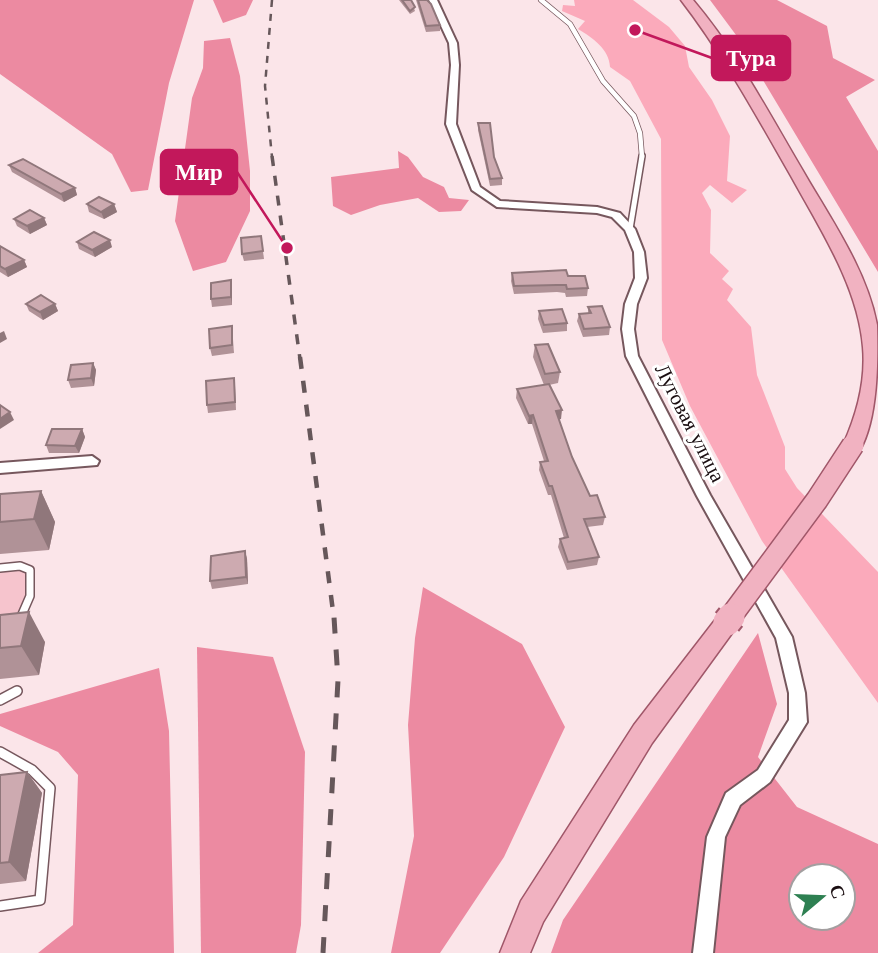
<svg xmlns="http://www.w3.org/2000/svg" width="878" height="953" viewBox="0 0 878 953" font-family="'Libre Baskerville',serif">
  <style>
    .green { fill: #f6c4cd }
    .forest { fill: #ec8aa1; fill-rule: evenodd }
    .water { fill: #fbaabb }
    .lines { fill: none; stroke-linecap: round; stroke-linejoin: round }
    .lane-far3-casing { stroke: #76575d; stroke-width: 6 }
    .lane-far2-casing { stroke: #76575d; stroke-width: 8 }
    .lane-far1-casing { stroke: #76575d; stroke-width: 10 }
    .lane-casing { stroke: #76575d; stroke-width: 12 }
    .street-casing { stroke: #76575d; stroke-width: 4 }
    .primary-casing { stroke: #a05769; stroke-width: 3 }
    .lane-far3 { stroke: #fff; stroke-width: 4.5 }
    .lane-far2 { stroke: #fff; stroke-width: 5 }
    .lane-far1 { stroke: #fff; stroke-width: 7 }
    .lane { stroke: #fff; stroke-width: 9 }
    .street { fill: #fff; fill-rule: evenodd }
    .primary { fill: #f1b2c1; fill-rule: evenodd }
    .rail-far3 { stroke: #66575a; stroke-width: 2.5; stroke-dasharray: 7 7; stroke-linecap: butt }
    .rail-far2 { stroke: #66575a; stroke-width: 3.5; stroke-dasharray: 10 10; stroke-linecap: butt }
    .rail-far1 { stroke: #66575a; stroke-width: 4.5; stroke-dasharray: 12 12; stroke-linecap: butt }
    .rail { stroke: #66575a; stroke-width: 5; stroke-dasharray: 16 16; stroke-linecap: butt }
    .primary-bridge-far1-casing { stroke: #a05769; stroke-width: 24; stroke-linecap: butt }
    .primary-bridge-casing { stroke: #a05769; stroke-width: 31; stroke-linecap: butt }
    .primary-bridge-far1 { stroke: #f1b2c1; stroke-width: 21 }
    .primary-bridge { stroke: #f1b2c1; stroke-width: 27 }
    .wall { fill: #b09297 }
    .shaded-wall { fill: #90777b }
    .building { fill: #cdaab0; stroke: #90777b; stroke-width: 2 }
    .labels { text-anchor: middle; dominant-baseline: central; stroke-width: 6; stroke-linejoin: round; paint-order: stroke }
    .street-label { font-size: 21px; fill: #1a0e11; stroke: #fff }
    .leader { fill: none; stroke: #c2185b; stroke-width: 2.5 }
    .callout-dot { fill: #c2185b; stroke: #fff; stroke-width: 2.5 }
    .callout { fill: #c2185b; stroke: #c2185b; stroke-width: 2.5 }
    .callout-label { font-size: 23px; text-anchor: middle; font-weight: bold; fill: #fff }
  </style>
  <rect width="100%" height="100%" fill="#fbe5e9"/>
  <polygon class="green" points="34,570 28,614 0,617 0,572"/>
  <g class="forest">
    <polygon points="0,0 194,0 169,83 148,190 131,192 112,154 0,74"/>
    <polygon points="213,0 253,0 246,15 223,23"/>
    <polygon points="710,0 777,0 827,26 833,58 875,80 846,97 878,151 878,272 736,35"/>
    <polygon points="230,38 240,76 250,171 250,211 226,262 193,271 175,221 192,98 203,68 204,41"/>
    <polygon points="398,151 408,157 423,177 444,187 449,198 469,200 461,211 439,212 418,198 380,205 351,215 333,206 331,177 399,168"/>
    <polygon points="423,587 522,644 565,727 504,857 440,953 391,953 414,836 408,725 415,638"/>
    <path d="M758,633l19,71 -19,53 39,50 81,37v109h-327l12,-33zM801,876h42v42h-42z"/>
    <polygon points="197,647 273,657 305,752 301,925 296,953 201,953"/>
    <polygon points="159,668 169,731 174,953 38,953 73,925 78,775 58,752 0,726 0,714"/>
  </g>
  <path class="water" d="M574,0h59l36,27 16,19 4,21 23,33 18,36 -3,45 20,9 -15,13 -22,-18 -8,8 9,17 -1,43 19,18 -7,8 11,10 -6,11 24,27 6,48 28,72v22l12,19 81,84v131l-116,-162 -72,-135 -28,-66 -1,-201 -31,-58 -20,-14c-1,-18 -17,-29 -32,-38l7,-8 -23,-10 1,-6 12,1z"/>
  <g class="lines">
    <g class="lane-far3-casing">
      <polyline id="lane-far3" points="541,0 570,24 603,81 634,116 640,133 642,157"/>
    </g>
    <g class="lane-far2-casing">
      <polyline id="lane-far2" points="630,229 642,156"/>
    </g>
    <g class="lane-far1-casing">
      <polyline id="lane-far1" points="0,568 20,566 30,570 30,596 20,619"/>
    </g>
    <g class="lane-casing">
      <g id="lane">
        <polyline points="0,700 17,691"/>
        <polyline points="0,752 32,770 50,788 40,900 0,906"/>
      </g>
    </g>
    <g class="street-casing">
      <g id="street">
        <polygon points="429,0 437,0 457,43 459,65 456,124 480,187 500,201 597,207 620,213 635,229 644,252 647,278 637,304 634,329 638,356 710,495 792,637 805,693 807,722 770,782 740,805 725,837 713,953 693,953 707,837 726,793 758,770 789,720 789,693 776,638 697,496 626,356 622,329 625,304 635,278 634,252 625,230 612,217 597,213 497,207 472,190 446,124 451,65 449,43"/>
        <polygon points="92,456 99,461 97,465 0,473 0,463"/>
      </g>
    </g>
    <g class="primary-casing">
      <g id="primary">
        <path d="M681,0h12c44,52 75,112 110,171 27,47 64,99 74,154 1,36 1,93 -17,125h-14l-3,-5c14,-31 23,-64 20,-98 -5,-61 -43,-118 -72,-171 -35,-61 -67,-120 -110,-176z"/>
        <polygon points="727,612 735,615 739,622 735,629 652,743 543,922 530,953 500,953 521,901 634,725 719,615"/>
      </g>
    </g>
    <use href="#lane-far3" class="lane-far3"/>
    <use href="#lane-far2" class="lane-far2"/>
    <use href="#lane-far1" class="lane-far1"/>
    <use href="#lane" class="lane"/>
    <use href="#street" class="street"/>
    <use href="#primary" class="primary"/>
    <polyline class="rail-far3" points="272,0 265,86 272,157"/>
    <polyline class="rail-far2" points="272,156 300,359"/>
    <polyline class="rail-far1" points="300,357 334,619"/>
    <polyline class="rail" points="323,953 338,680 334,617"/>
    <g class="primary-bridge-far1-casing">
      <polyline id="primary-bridge-far1" points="729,619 817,500 853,445"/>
    </g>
    <g class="primary-bridge-casing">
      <polyline id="primary-bridge" points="727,622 731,617"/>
    </g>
    <use href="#primary-bridge-far1" class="primary-bridge-far1"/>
    <use href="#primary-bridge" class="primary-bridge"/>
  </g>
  <g class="wall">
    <polygon points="399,0 411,0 415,11 410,14"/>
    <polygon points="416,0 427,0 440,25 440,31 426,32"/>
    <polygon points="478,123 494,157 502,178 502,185 490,186 478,130"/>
    <polygon points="9,165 75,188 77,195 64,202 12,172"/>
    <polygon points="87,204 114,204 117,212 104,219 89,212"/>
    <polygon points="44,218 47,225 30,234 17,226 14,219"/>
    <polygon points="261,236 264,259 244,261 242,254"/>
    <polygon points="77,242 112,247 95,257 79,249"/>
    <polygon points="0,246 24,260 27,267 8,277 0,272"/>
    <polygon points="512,273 568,276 588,288 587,296 566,297 565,293 557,292 514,294 511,281"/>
    <polygon points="231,280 232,288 232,305 212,307 211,299"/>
    <polygon points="26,304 55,304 58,311 43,320 29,311"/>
    <polygon points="588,307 610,327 609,335 583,337 577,321 579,314 588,313"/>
    <polygon points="539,311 567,323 567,331 543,333 538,319"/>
    <polygon points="232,326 234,353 212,356 210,348"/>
    <polygon points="535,345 560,372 558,383 549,385 561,419 559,419 572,457 590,496 605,517 603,525 587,527 599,557 597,565 567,570 558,547 560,539 564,538 551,495 548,495 539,470 540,462 544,461 532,424 528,424 516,398 517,389 544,385 533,357"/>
    <polygon points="93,363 96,370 94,386 71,388 68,380"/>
    <polygon points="235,386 236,410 208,413 207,405"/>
    <polygon points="82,429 85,437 79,453 49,453 46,445"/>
    <polygon points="41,491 55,522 49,550 0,554 0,494"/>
    <polygon points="245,551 247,559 248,584 212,589 210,581"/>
    <polygon points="0,615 45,642 39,675 0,679"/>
    <polygon points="27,772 42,793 26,881 0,884 0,775"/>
  </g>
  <g class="shaded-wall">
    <polygon points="75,188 77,195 64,202 61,194"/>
    <polygon points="114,204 117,212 104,219 101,212"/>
    <polygon points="44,218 47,225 30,234 27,226"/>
    <polygon points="110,240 112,247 95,257 92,250"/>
    <polygon points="24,260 27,267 8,277 5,269"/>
    <polygon points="231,280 232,288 232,305 231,297"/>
    <polygon points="55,304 58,311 43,320 40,312"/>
    <polygon points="4,331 7,339 0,343 0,333"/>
    <polygon points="93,363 96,370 94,386 91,378"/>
    <polygon points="562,410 561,419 555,420 556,411"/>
    <polygon points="10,412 14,420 0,429 0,419"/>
    <polygon points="533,415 532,424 528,424 529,416"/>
    <polygon points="82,429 85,437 79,453 75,446"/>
    <polygon points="41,491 55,522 49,550 34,519"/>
    <polygon points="245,551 247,559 248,584 246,577"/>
    <polygon points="29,612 45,642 39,675 21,646"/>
    <polygon points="27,772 42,793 26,881 9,862"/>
  </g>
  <g class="building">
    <polygon points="402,0 411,0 415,7 410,11"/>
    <polygon points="418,0 427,0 431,4 440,25 426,26"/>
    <polygon points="478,123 490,123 494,157 502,178 490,179"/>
    <polygon points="23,159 75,188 61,194 9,165"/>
    <polygon points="99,197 114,204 101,212 87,204"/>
    <polygon points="30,210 44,218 27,226 14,219"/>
    <polygon points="94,232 110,240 92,250 77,242"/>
    <polygon points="261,236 263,251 242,254 241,238"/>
    <polygon points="0,246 24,260 5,269 0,266"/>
    <polygon points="566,270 568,276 585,276 588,288 567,289 566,285 557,285 514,286 512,273"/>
    <polygon points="231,280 231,297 211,299 211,283"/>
    <polygon points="41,295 55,304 40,312 26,304"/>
    <polygon points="602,306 610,327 584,329 579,314 591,313 588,307"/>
    <polygon points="562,309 567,323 544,325 539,311"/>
    <polygon points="232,326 232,345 210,348 209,329"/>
    <polygon points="548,344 560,372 545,374 535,345"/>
    <polygon points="93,363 91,378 68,380 71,365"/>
    <polygon points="234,378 235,402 207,405 206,381"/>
    <polygon points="549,384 562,410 556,411 572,457 590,496 597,495 605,517 584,519 599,557 568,562 560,539 568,537 552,486 549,486 540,462 548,461 533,415 529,416 517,389"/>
    <polygon points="0,405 10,412 0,419"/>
    <polygon points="52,429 82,429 75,446 46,445"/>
    <polygon points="41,491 34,519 0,522 0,494"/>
    <polygon points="245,551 246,577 210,581 211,556"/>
    <polygon points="29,612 21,646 0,648 0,615"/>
    <polygon points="27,772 9,862 0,863 0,775"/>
  </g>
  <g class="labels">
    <g class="street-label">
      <text transform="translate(690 423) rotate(63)">Луговая улица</text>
    </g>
  </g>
  <path class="leader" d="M635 30L712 58M287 248L237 172"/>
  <g class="callout-dot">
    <circle cx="635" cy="30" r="7"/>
    <circle cx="287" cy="248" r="7"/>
  </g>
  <g class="callout">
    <rect x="712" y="36" width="78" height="44" rx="7"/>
    <rect x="161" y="150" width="76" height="44" rx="7"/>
  </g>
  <g class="callout-label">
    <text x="751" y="66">Тура</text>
    <text x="199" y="180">Мир</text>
  </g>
  <g transform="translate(822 897) rotate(71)"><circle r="33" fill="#ffffff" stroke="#a39fa0" stroke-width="2"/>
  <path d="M0-5L12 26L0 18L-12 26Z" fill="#2e8052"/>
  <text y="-10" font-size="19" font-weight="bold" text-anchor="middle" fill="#1a0e11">С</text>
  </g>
</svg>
